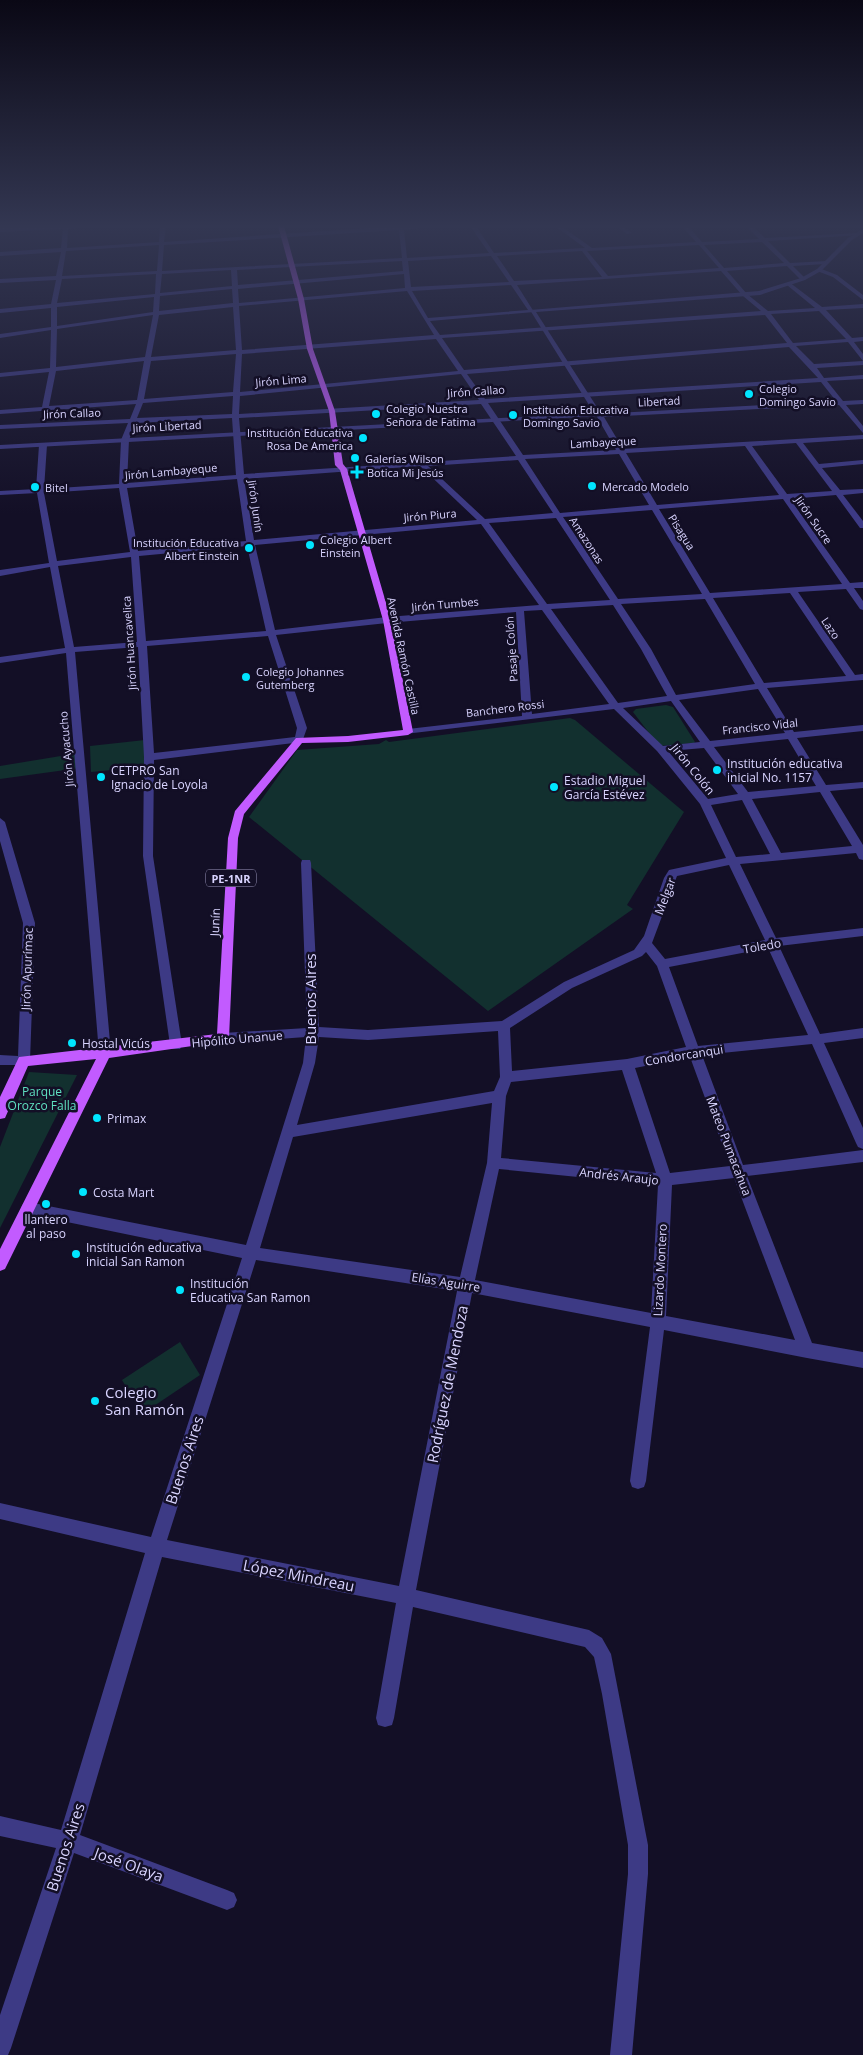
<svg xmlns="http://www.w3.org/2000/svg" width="863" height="2055" viewBox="0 0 863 2055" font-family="'Open Sans',sans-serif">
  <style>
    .green { fill: #12302f }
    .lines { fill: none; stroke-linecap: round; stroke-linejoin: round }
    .minor { fill: #3d3a85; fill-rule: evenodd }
    .tertiary { fill: #3d3a85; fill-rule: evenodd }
    .primary { fill: #c25bff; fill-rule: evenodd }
    .poi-dot { fill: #00e5ff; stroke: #130f26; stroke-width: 2 }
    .labels { text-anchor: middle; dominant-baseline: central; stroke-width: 5; stroke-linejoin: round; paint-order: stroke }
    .far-street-label { font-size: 11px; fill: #d9d4ff; stroke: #130f26 }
    .far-poi-label { font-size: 11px; fill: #d9d4ff; stroke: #130f26; text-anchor: start }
    .shield { fill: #130f26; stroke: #9e99be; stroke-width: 1 }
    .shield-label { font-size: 11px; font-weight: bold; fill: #d9d4ff }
    .poi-label { font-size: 12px; fill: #d9d4ff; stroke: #130f26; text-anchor: start }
    .street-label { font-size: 12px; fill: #d9d4ff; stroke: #130f26 }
    .park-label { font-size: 12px; fill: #5fe0c0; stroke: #130f26 }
    .near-street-label { font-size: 15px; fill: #d9d4ff; stroke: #130f26 }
    .near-poi-label { font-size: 15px; fill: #d9d4ff; stroke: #130f26; text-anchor: start }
  </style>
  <rect width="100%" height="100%" fill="#130f26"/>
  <g class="green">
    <polygon points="666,705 673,707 695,742 694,743 659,746 633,712 636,709"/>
    <polygon points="570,718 575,720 684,812 627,905 633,909 488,1011 249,817 297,750 379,744 386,740 389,742"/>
    <polygon points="145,740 144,767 91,772 90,746"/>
    <polygon points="79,753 80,768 0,779 0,766"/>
    <polygon points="29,1072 77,1075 0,1228 0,1147"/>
    <polygon points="180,1342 200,1375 142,1414 122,1380"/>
  </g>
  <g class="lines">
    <g class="minor">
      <path d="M61,226h43l-36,3 -1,19 92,-6 1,-16h6l-2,16 234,-16h40l-34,4 3,28 82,-5 -19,-27h6l18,27 91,-5 -30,-22h6l31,22 104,-6 -14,-16h6l14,16 57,-3 -13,-13h6l13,12 93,-5 3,2 -93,6 22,22 37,-2 -2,3 -32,2 12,12v2h-4l-14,-14 -60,5 20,23 21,17 47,-3 -28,-23 2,-3 33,25 41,-3v4l-37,2 26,28 11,-1v4l-9,1 9,12v7l-15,-19 -52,4 18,18 49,-3v4l-46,3 7,10 39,-3v4l-36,2 16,20 20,-1v4l-17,1 17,21v7l-24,-28 -235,12 19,32 240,-14v4l-60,4 16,21 44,-4v4l-41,4 18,22 23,-1v4l-20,2 20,26v7h-3l-24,-33 -46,4 60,84 13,-1v6h-9l9,13v9l-3,-1 -14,-20 -48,3 57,83 8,-1v6l-96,8 27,44 69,-7v6l-66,7 29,47 37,-3v6l-33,3 33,54v15l-4,-1 -3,-6 -116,11 36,74 87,-10v8l-84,10 41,88 43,-6v10l-39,5 39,85v21l-5,-2 -2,-4 -44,-99 -110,11 41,110 120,-15v12l-116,14 65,167 51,9v16l-56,-10 -143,-28 -18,151 -2,6 -6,2 -6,-2 -2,-6 20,-154 -178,-34 -56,297 173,40 13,8 9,16 37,191v29l-16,181h-22l18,-181v-29l-26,-151 -8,-37 -9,-10 -172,-40 -19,111 -2,7 -7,2 -7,-2 -2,-7 20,-115 -234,-46 -82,278 147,55 7,3 3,7 -3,7 -7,3 -153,-57 -63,195 -3,7h-8v-40l56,-167 -56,-12v-20l61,14 84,-277 -145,-34v-16l151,34 91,-279 -214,-44 -5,-2 -2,-4 2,-4 5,-2 218,43 57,-182 3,-26 -83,6 -4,-2 -2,-3 2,-3 4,-2 84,-5 -6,-165 1,-3h8l1,3 8,164 49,3 134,-9 62,-39 70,-32 10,-14 20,-58 5,-8 57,-12 -26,-54 -43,-53 -43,-42 -209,25 -2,-2 5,-3 114,-13 -6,-104 -129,11 -111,12 31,93 -5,14 -148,18 -1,96 29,189 -2,4h-8l-2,-4 -27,-189 1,-99 -6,-110 -63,5 36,401 -1,4h-10l-1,-4 -33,-400 -66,10v-6l65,-9 -15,-81 -50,9v-6l49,-7 -12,-70 -37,2v-4l36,-2 3,-44 4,-2 4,2 -3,44 75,-5 2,-44 7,-17 -128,6v-4l130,-6 6,-15 -136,10v-4l42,-3 7,-35 -49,5v-4l50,-5 1,-38 -51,8v-4l51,-7v-19l-51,5v-4l51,-5 5,-24 -56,3v-4l56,-3 5,-24 -61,4v-4l61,-4 2,-19 -63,3v-4zM399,230l3,28 -240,13 2,-26zM762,242l22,21 -60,5 -20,-23zM159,245l-2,26 -95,5 4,-25zM699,245l20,23 -111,8 -21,-25zM582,251l20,26 -88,4 -17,-25zM491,256l18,26 -98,5 -3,-26zM402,261l1,10 -165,14 -1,-15zM231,270l1,16 -72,7 2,-19zM721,271l22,25 18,15 -321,24 -10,-14 104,-9 -17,-27zM156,274l-1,20 -98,9 5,-24zM404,274l1,14 -166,15 -1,-14zM511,285l17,25 -100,8 -16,-27zM232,289l1,14 -74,8 1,-15zM407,291l27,44 -192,15 -3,-44zM154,297l-1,15 -96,14v-19zM233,307l3,43 -85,7 8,-42zM819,311l27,28 -53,4 -22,-29zM153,315l-8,42 -89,10 1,-38zM765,315l22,28 -323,27 -22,-32zM436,339l22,32 -218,21 2,-38zM789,347l29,31 -333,21 -18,-25zM236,354l-3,38 -89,7 7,-38zM144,361l-7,39 -88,6 7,-35zM461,374l18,26 -240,14 1,-18zM821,382l15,19 -239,13 -1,1 20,35 -93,5 -35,-52zM233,396l-1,18 -95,4 6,-15zM481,404l35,52 -272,18 -5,-56zM232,418l4,57 -109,8 2,-43 6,-17zM796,443l36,48 -45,3 -35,-48zM745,446l34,49 -122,10 -31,-52zM619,454l30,51 -89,8 -35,-54zM518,460l35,53 -68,6 -57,-53zM420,466l57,54 -223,20 -10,-61zM237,479l9,62 -108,10 -11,-63zM119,488l11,64 -73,9 -13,-68zM783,499l59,85 -132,9 -51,-84zM652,510l50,84 -84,5 -55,-82zM556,518l54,82 -63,4 -58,-81zM481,524l58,81 -152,12 -112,13 -20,-85zM247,546l19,85 -120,10 -7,-85zM131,557l6,85 -63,5 -16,-81zM790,593l56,83 -82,7 -51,-85zM705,599l50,85 -79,11 -25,-46 -30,-45zM613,605l28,44 26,47 -49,7 -67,-94zM542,610l67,94 -77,10 -8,-103zM268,636l29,92 -2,9 -141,16 -7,-107zM758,689l27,44 -75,8 -31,-41zM671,701l29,41 -37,4 -40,-38zM788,739l28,47 -68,6 -34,-45zM704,748l34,46 -30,5 -40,-48zM820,792l32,54 -71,7 -29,-54zM742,800l28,54 -34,3 -25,-52zM729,865l36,75 -100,19 -13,-16 25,-67zM768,948l40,87 -110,11 -29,-79zM646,952l11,14 29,81 -59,12 -115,12 -2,-43 62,-40 70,-32zM498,1031l2,46 -6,14 -197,34 18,-62 4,-26 49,3zM690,1057l40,109 -60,7 -35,-105zM622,1070l34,103 -155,-15 5,-62 5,-14zM492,1103l-5,60 -27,114 -200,-29 33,-111zM499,1169l159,16 -7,128 -176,-33zM734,1178l61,162 -129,-24 6,-131zM256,1260l201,31 -58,295 -232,-46z"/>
      <polygon points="616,226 622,226 632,233 627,234"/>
      <polygon points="819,268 837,275 863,295 863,300 833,277 817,271"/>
      <polygon points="0,818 5,822 35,923 30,1061 29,1065 0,1065 0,1055 18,1056 23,923 0,841"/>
    </g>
    <polygon class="tertiary" points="863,229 863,233 852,240 821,271 805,280 760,295 536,312 602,415 601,416 0,449 0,445 594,413 530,310 759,291 801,278 817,269 848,238"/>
    <polygon class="primary" points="278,226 284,226 304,299 313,349 335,411 343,464 347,469 391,620 413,732 408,735 348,742 302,743 244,814 238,838 229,1038 227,1041 109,1058 5,1269 0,1271 0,1249 96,1059 28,1066 5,1118 0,1119 0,1097 19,1057 217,1034 228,838 235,811 296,738 348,736 403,730 383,620 340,470 335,465 329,411 307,349 298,299"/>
  </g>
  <linearGradient id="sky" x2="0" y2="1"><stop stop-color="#0a0815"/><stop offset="0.44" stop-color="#333752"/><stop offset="1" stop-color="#333752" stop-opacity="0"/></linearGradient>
  <rect width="863" height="514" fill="url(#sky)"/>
  <g class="poi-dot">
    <circle cx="749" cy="394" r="5"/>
    <circle cx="376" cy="414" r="5"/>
    <circle cx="513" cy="415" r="5"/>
    <circle cx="363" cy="438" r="5"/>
    <circle cx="355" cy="458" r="5"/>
    <path d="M354.5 464.5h5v5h5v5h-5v5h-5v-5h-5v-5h5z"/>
    <circle cx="592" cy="486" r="5"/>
    <circle cx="35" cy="487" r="5"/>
    <circle cx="310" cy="545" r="5"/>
    <circle cx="249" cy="548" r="5"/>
    <circle cx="246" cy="677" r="5"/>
    <circle cx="717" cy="770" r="5"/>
    <circle cx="101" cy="777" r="5"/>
    <circle cx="554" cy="787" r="5"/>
    <circle cx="72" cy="1043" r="5"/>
    <circle cx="97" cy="1118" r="5"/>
    <circle cx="83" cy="1192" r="5"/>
    <circle cx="46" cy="1204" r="5"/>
    <circle cx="76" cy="1254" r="5"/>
    <circle cx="180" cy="1290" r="5"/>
    <circle cx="95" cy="1401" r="5"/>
  </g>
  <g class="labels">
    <g class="far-street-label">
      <text transform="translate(281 380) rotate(-5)">Jirón Lima</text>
      <text transform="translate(476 391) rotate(-4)">Jirón Callao</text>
      <text transform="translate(659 401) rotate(-3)">Libertad</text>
      <text transform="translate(72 413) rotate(-2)">Jirón Callao</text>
      <text transform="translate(167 426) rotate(-3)">Jirón Libertad</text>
      <text transform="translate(603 442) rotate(-3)">Lambayeque</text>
      <text transform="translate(171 471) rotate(-5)">Jirón Lambayeque</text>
      <text transform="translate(256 506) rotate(82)">Jirón Junín</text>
      <text transform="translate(430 515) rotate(-5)">Jirón Piura</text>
      <text transform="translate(814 520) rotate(55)">Jirón Sucre</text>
      <text transform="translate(682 532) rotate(58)">Pisagua</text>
      <text transform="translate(587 540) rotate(57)">Amazonas</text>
      <text transform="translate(445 604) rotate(-5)">Jirón Tumbes</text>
      <text transform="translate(831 628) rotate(56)">Lazo</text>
      <text transform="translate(129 643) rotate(-94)">Jirón Huancavelica</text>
      <text transform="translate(511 649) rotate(-94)">Pasaje Colón</text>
      <text transform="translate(404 656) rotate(78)">Avenida Ramón Castilla</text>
      <text transform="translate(505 708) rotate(-7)">Banchero Rossi</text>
      <text transform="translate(760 726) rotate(-6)">Francisco Vidal</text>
      <text transform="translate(66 749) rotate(-95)">Jirón Ayacucho</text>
    </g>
    <g class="far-poi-label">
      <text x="759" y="388">Colegio<tspan x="759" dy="13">Domingo Savio</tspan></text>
      <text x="386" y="408">Colegio Nuestra<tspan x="386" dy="13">Señora de Fatima</tspan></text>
      <text x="523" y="409">Institución Educativa<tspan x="523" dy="13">Domingo Savio</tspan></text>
      <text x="353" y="432" text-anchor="end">Institución Educativa<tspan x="353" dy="13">Rosa De America</tspan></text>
      <text x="365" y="458">Galerías Wilson</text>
      <text x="367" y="472">Botica Mi Jesús</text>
      <text x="602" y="486">Mercado Modelo</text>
      <text x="45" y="487">Bitel</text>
      <text x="320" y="539">Colegio Albert<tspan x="320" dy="13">Einstein</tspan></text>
      <text x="239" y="542" text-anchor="end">Institución Educativa<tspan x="239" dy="13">Albert Einstein</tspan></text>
      <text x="256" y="671">Colegio Johannes<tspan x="256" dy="13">Gutemberg</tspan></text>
    </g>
    <rect class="shield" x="206" y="869.5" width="50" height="17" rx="4"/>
    <g class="shield-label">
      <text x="231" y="878">PE-1NR</text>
    </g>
    <g class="poi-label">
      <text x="727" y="763">Institución educativa<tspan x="727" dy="14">inicial No. 1157</tspan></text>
      <text x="111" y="770">CETPRO San<tspan x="111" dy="14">Ignacio de Loyola</tspan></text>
      <text x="564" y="780">Estadio Miguel<tspan x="564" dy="14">García Estévez</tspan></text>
      <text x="82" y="1043">Hostal Vicús</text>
      <text x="107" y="1118">Primax</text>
      <text x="93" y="1192">Costa Mart</text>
      <text x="46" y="1219" text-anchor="middle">llantero<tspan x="46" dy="14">al paso</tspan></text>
      <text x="86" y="1247">Institución educativa<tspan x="86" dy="14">inicial San Ramon</tspan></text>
      <text x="190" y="1283">Institución<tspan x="190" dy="14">Educativa San Ramon</tspan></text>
    </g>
    <g class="street-label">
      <text transform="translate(693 769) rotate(51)">Jirón Colón</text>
      <text transform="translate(665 896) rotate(-69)">Melgar</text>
      <text transform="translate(215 922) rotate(-87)">Junín</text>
      <text transform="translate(762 946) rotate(-10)">Toledo</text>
      <text transform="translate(27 969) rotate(-88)">Jirón Apurímac</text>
      <text transform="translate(237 1039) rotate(-5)">Hipólito Unanue</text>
      <text transform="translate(684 1055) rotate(-9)">Condorcanqui</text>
      <text transform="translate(729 1146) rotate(69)">Mateo Pumacahua</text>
      <text transform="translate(619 1176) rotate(6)">Andrés Araujo</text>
      <text transform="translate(660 1270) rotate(-87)">Lizardo Montero</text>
      <text transform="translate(446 1282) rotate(9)">Elías Aguirre</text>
    </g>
    <g class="park-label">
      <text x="42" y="1091">Parque<tspan x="42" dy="14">Orozco Falla</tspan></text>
    </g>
    <g class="near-street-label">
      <text transform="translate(310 999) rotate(-90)">Buenos Aires</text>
      <text transform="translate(447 1384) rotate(-79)">Rodríguez de Mendoza</text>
      <text transform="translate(184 1460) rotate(-72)">Buenos Aires</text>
      <text transform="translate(299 1575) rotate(11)">López Mindreau</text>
      <text transform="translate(65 1847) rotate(-72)">Buenos Aires</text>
      <text transform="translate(129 1864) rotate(20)">José Olaya</text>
    </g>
    <g class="near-poi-label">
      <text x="105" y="1392">Colegio<tspan x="105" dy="17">San Ramón</tspan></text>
    </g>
  </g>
</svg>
